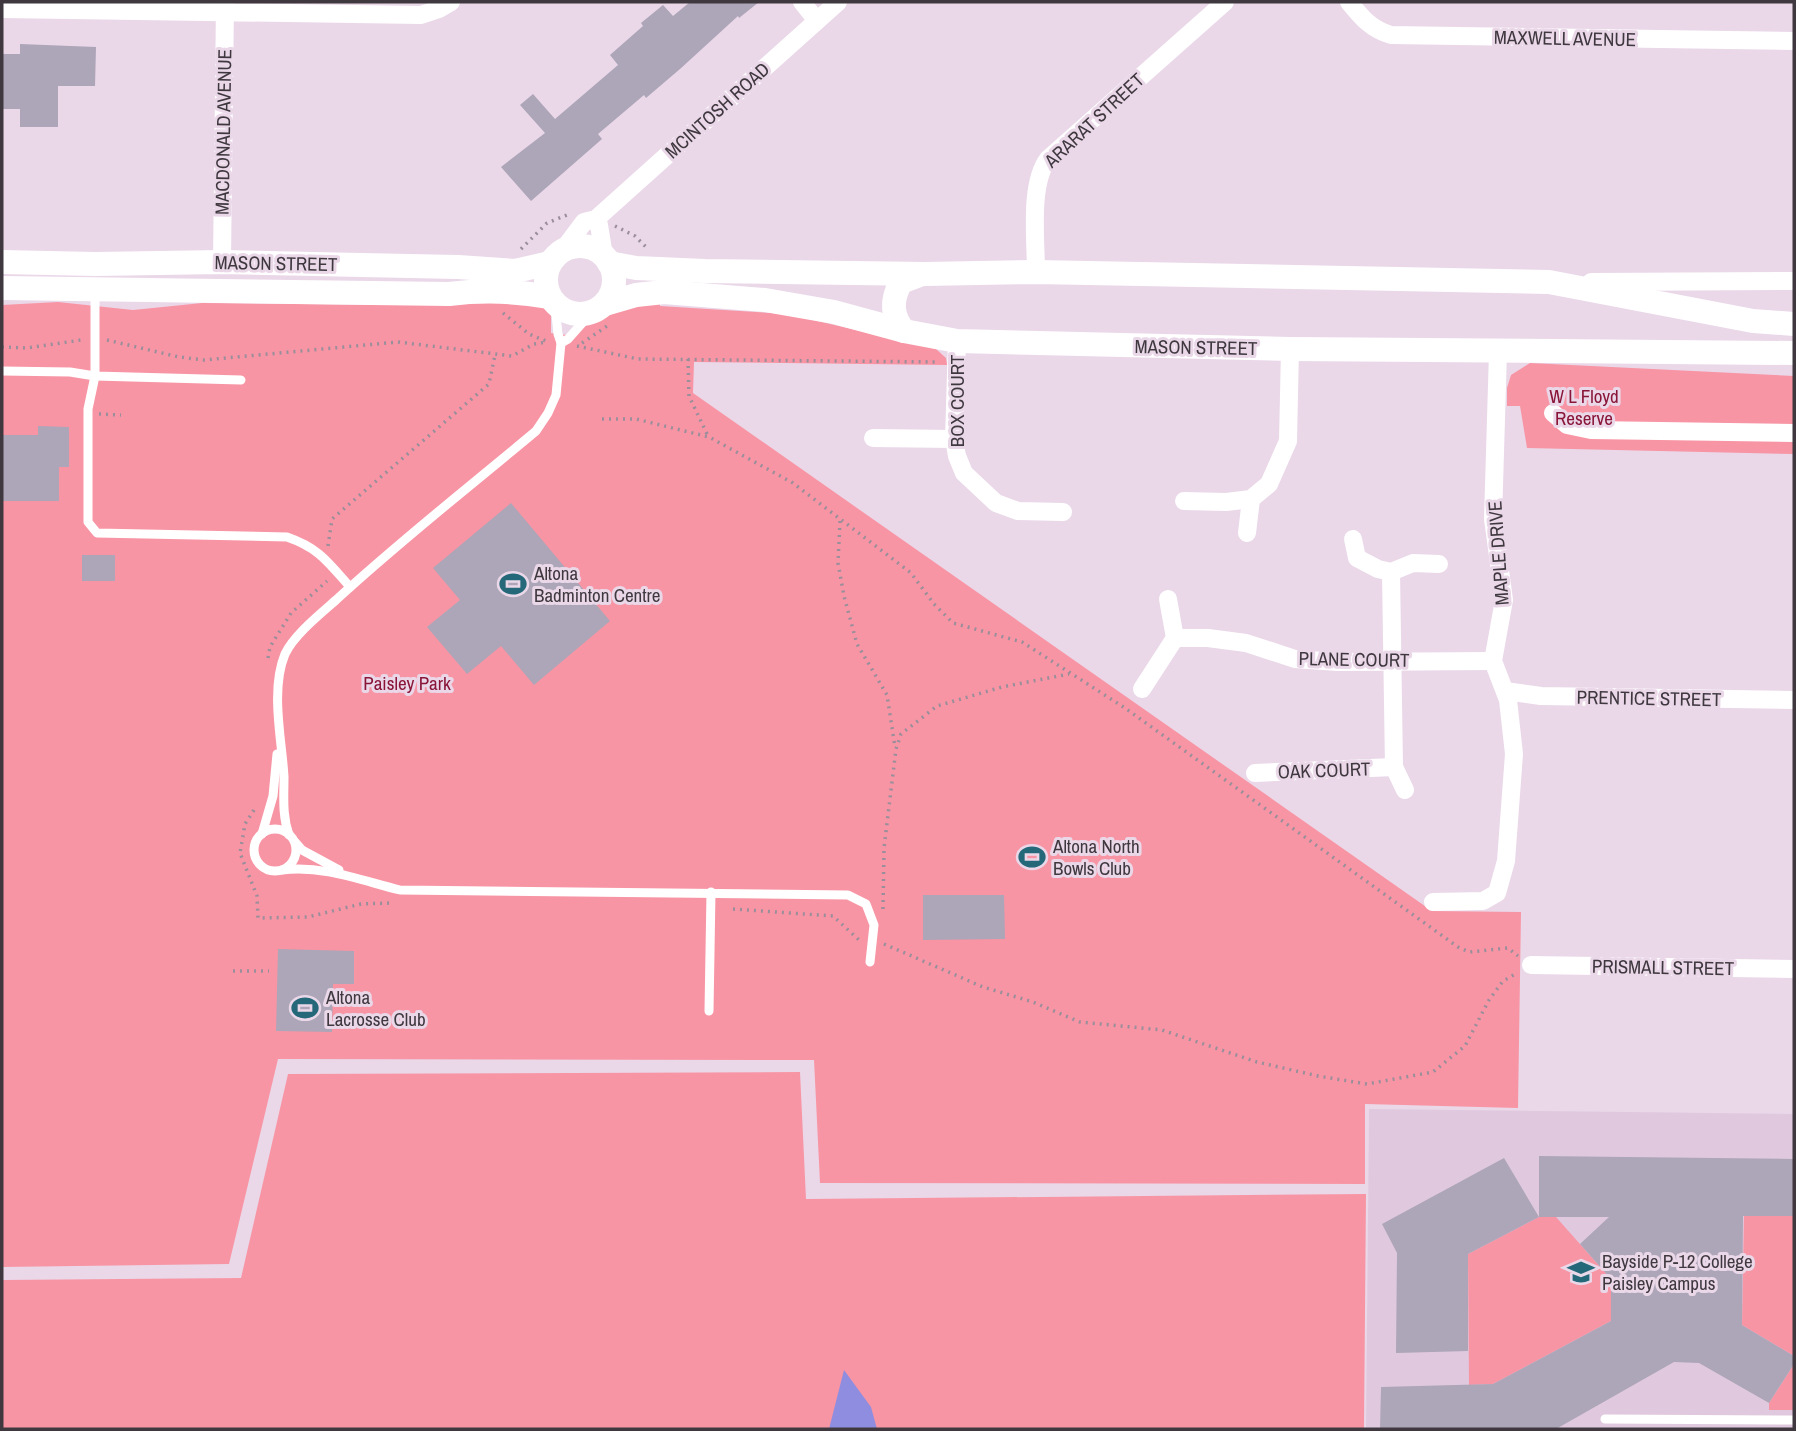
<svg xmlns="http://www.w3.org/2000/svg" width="1796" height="1431" viewBox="0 0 1796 1431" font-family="'Archivo Narrow',sans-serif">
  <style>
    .built { fill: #e0c9df }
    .green { fill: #f895a4 }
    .water { fill: #8e8ddf }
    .building { fill: #ada5b8 }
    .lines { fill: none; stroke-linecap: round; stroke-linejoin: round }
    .path { stroke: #9b8e9b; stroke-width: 3.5; stroke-dasharray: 2 5; stroke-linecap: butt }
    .lane { stroke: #fff; stroke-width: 9 }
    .street { stroke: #fff; stroke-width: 18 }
    .secondary { stroke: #fff; stroke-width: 24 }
    .labels { text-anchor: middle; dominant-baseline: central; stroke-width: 6; stroke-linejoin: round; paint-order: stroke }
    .street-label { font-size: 19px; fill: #3f383f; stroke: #ead8e9 }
    .park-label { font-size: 19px; fill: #891538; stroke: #ead8e9 }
    .poi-label { font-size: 19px; fill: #3f383f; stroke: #ead8e9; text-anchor: start }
  </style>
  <rect width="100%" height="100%" fill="#ead8e9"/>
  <polygon class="built" points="1369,1109 1794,1114 1794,1429 1366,1429"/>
  <g class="green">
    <path d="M659,297l1,9 128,8 148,35 10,9 1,7 -253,-3 -1,31 739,518 89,1 -3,196 -153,-4v80l-545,-1 -6,-123 -536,-1 -49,205 -227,3v-962l56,-3 75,8 69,-7 189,2 11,-6 140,5 9,7v22l24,3c26,-28 49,-30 84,-39z"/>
    <polygon points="1530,363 1794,376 1794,454 1527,448 1520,406 1507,406 1507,388 1511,375"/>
    <polygon points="800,1072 806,1199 1366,1194 1364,1429 2,1429 2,1280 241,1278 288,1074"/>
    <polygon points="1744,1216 1794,1216 1794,1356 1742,1325"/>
    <polygon points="1539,1217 1556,1217 1611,1279 1611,1321 1493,1384 1469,1385 1468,1254"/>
    <polygon points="1794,1364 1794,1410 1769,1410 1769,1403"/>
  </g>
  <polygon class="water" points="844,1370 871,1407 877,1429 829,1429"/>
  <g class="building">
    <polygon points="690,2 759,2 739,18 738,16 680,69 646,98 644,95 598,134 602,139 531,201 501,167 545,133 520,105 533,94 555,119 618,65 610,55 643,26 641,23 663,5 673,16"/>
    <polygon points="20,44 96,47 95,86 58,86 58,127 20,127 20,109 2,109 2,54 20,54"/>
    <polygon points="38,426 69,427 69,467 59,467 59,501 2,501 2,435 38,435"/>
    <polygon points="511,503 610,621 534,685 501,646 467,674 427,627 460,600 433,568"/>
    <rect x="82" y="555" width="33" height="26"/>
    <polygon points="923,895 1004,895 1005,939 923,940"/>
    <polygon points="278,949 354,951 354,984 333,984 332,1032 276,1031"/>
    <polygon points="1539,1156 1794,1159 1794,1216 1743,1216 1742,1325 1794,1356 1794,1364 1769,1403 1699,1363 1674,1362 1556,1429 1380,1429 1381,1387 1493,1384 1611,1321 1611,1279 1580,1244 1609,1217 1539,1217"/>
    <polygon points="1504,1158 1539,1217 1468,1254 1468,1351 1396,1353 1397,1253 1382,1224"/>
  </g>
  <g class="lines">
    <g class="path">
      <polyline points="615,226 635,236 646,247"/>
      <polyline points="521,249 547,223 567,215"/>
      <polyline points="503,313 529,334 546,341"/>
      <polyline points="107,340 179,357 204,360 398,342 512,356 534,344 547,342"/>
      <polyline points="582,343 610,324"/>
      <polyline points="577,346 638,359 939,362"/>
      <polyline points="2,347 27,348 81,340"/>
      <polyline points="688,359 689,396 708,436"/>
      <polyline points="99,414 121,415"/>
      <polyline points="602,419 636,419 709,437 793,483 911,573 934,604 953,623 1022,642 1125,708 1458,947 1469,952 1508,948 1518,956"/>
      <polyline points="840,521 838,563 844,596 857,644 887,695 895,747"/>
      <polyline points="328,546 332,519 489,384 495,355"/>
      <polyline points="268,658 270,647 291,613 327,581"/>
      <polyline points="254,810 245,824 240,853 257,896 258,918 308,917 361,904 393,903"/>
      <polyline points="733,909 833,916 859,940"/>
      <polyline points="883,909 884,848 896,749 901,734 937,706 1002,687 1069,674"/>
      <polyline points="884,944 983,987 1033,1002 1080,1022 1162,1030 1257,1062 1318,1076 1367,1084 1433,1072 1465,1046 1489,1000 1503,981 1517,973"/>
      <polyline points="233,971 269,971"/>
    </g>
    <g class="lane">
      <path d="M95,291v85l-7,33v113l9,11 190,4c32,11 41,25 63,50"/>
      <polyline points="561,343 568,339 592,312"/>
      <polyline points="2,371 70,372 95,376 241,380"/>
      <circle cx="275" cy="850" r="21"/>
      <polyline points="262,834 273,796 277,754"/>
      <path d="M289,835c-7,-20 -5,-38 -5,-58 -2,-37 -14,-87 1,-123 9,-19 35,-40 51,-54 64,-59 133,-113 200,-169l12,-18 8,-18 5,-52 -3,-9 -3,-29"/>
      <polyline points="295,842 302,850 339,870"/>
      <path d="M282,870c41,-5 78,10 118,20l448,5 18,9 8,21 -4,37"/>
      <polyline points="709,1011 711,892"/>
      <polyline points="1605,1419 1794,1420"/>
    </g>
    <g class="street">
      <polyline points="802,2 817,21"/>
      <path d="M1349,2c13,16 22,27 42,33l403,6"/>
      <polyline points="2,9 421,15 439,9 451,2"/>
      <polyline points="596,219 599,225 604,256"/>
      <polyline points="563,250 584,222 596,219 838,2"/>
      <polyline points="222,262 225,3"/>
      <path d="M1036,272c0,-31 -7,-88 12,-113l177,-157"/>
      <polyline points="1591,282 1794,281"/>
      <polyline points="957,341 954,439 957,456 964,473 996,503 1018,511 1063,512"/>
      <polyline points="1553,413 1567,425 1591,430 1794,433"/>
      <polyline points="873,438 954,439"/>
      <polyline points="1184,501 1226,502 1251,499 1269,484 1288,441 1290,349"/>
      <polyline points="1247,533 1251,499"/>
      <polyline points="1353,539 1357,558 1378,569 1391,572 1413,563 1439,564"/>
      <polyline points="1391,572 1394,767 1405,790"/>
      <polyline points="1175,638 1208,638 1246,643 1295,659 1338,662 1493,661"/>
      <polyline points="1142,689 1175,638 1168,599"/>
      <polyline points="1505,691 1541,696 1794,700"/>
      <polyline points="1255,773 1394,767"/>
      <polyline points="1433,902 1483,901 1497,893 1506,861 1514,754 1508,700 1493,661 1504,600 1493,519 1498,352"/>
      <polyline points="1531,965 1794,969"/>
    </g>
    <g class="secondary">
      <circle cx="580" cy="280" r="34"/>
      <polyline points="2,262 95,264 222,262 458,267 515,271 550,263"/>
      <polyline points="609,263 636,268 705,271 925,274 1036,272 1549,282 1753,321 1794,324"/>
      <path d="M2,288l447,6c34,-4 67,-3 100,3"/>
      <polyline points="605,304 636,295 664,292 765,300 834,312 904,331 957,341 1290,349 1794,353"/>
      <path d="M904,331c-13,-16 -13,-31 -3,-49l21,-8"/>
    </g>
  </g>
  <defs>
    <g id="stadium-bare" transform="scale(2.1)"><path d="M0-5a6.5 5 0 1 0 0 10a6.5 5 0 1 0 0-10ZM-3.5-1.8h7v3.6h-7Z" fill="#246879" stroke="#ead8e9" stroke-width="2.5" paint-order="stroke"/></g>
    <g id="school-bare" transform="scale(2.1)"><path d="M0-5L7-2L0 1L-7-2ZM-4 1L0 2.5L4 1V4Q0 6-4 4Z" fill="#246879" stroke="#ead8e9" stroke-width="2.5" paint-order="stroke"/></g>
  </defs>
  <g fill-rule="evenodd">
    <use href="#stadium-bare" x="513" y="584"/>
    <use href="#stadium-bare" x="1032" y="857"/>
    <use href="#stadium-bare" x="305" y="1008"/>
    <use href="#school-bare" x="1581" y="1272"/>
  </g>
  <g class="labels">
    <g class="street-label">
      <text transform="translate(1565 38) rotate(1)">MAXWELL AVENUE</text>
      <text transform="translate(717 110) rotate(-42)">MCINTOSH ROAD</text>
      <text transform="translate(1094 120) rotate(-43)">ARARAT STREET</text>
      <text transform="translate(223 132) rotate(-89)">MACDONALD AVENUE</text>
      <text transform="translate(276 263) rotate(1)">MASON STREET</text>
      <text transform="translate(1196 347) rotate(1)">MASON STREET</text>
      <text transform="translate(957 401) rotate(-90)">BOX COURT</text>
      <text transform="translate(1498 553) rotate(-94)">MAPLE DRIVE</text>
      <text transform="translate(1354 659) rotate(1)">PLANE COURT</text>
      <text transform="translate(1649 698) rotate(1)">PRENTICE STREET</text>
      <text transform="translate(1324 770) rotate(-2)">OAK COURT</text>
      <text transform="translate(1663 967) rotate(1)">PRISMALL STREET</text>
    </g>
    <g class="park-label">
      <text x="1584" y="396">W L Floyd<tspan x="1584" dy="22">Reserve</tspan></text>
      <text x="407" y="683">Paisley Park</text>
    </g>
    <g class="poi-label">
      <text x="534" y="573">Altona<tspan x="534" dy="22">Badminton Centre</tspan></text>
      <text x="1053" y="846">Altona North<tspan x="1053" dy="22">Bowls Club</tspan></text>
      <text x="326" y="997">Altona<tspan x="326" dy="22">Lacrosse Club</tspan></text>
      <text x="1602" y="1261">Bayside P-12 College<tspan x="1602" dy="22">Paisley Campus</tspan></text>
    </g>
  </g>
  <rect width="1796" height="1431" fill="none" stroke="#3f383f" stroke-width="7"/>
</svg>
